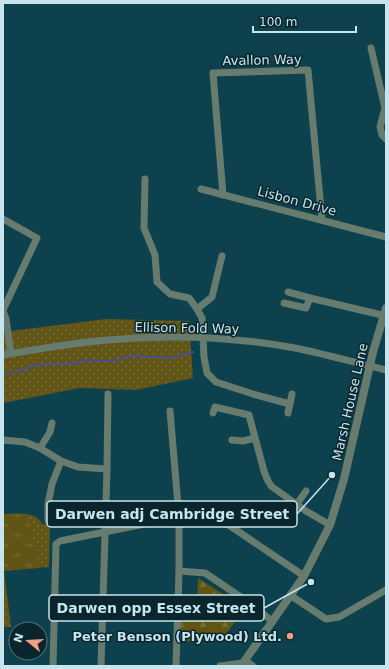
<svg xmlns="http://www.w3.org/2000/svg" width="389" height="669" viewBox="0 0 389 669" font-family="'DejaVu Sans',sans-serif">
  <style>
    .grass { fill: url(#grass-dots) }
    .forest { fill: url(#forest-firs) }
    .park { fill: url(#park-tufts) }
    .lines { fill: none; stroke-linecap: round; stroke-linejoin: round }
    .stream { stroke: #4a5094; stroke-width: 2 }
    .minor { stroke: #677c6f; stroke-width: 7 }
    .tertiary { stroke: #677c6f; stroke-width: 8 }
    .poi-dot { fill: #f39f85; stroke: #0a252c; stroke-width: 1.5 }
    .labels { text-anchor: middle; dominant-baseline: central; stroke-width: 3; stroke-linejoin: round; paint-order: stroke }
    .street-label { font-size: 13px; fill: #c6e5ee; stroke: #0a252c }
    .poi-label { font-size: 13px; font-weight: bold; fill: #c6e5ee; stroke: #0a252c; text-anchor: end }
    .leader { fill: none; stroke: #c6e5ee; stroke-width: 1.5 }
    .callout-dot { fill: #c6e5ee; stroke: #0a252c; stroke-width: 1.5 }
    .callout { fill: #0a252c; stroke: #c6e5ee; stroke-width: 1.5 }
    .callout-label { font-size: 14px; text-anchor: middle; font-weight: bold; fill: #c6e5ee }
  </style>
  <defs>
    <pattern id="grass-dots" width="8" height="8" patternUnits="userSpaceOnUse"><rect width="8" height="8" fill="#615516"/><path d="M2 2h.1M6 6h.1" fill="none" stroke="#766d38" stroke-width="1.8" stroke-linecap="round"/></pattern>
    <pattern id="forest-firs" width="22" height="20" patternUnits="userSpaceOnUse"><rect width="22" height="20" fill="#615516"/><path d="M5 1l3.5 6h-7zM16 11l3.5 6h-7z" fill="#766d38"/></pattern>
    <pattern id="park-tufts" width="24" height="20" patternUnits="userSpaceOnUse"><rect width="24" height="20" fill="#615516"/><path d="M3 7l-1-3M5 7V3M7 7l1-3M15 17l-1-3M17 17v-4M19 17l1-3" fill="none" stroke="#766d38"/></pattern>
  </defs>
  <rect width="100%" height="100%" fill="#0d414d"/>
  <g class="grass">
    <polygon points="106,319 189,321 193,378 136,390 80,388 3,403 3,332"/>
    <path d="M3,514c12,0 33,-4 39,10l8,1 -1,42 -45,4 7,56h-8z"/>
  </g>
  <polygon class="forest" points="198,578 245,608 223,638 181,642 181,618 197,617"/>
  <polygon class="park" points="28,514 38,568 3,570 3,515"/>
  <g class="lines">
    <polyline class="stream" points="3,374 13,373 33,366 45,364 66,364 92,360 105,361 118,360 130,356 170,358 193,352"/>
    <g class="minor">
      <polyline points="371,48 385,108 380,127 382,135 386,139"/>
      <polyline points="145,179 144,228 155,255 157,282 170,294 189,298 197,309 202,318 204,357 207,373 216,382 253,394 290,404"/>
      <polyline points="201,189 386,237"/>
      <polyline points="223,195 213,73 308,70 322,220"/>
      <polyline points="3,219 37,238 3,310"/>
      <polyline points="288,292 310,298 386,316"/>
      <polyline points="284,303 306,308 310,298"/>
      <polyline points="197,309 212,297 222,256"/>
      <polyline points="3,311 6,319 11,354"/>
      <path d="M3,355c35,-6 69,-12 105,-15 62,-6 126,-3 187,8 30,6 61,15 91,22"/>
      <polyline points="170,411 179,517 179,571 176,666"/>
      <polyline points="213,413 215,407 249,415 264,471 267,479 271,486 306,511 330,525"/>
      <polyline points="288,413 292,394"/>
      <polyline points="3,440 25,442 40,448 61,461 78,467 107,469"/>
      <polyline points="232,440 243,441 255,438"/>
      <polyline points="40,448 50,432 52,423"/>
      <polyline points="297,504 306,491"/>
      <polyline points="48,520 48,504 52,484 61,461"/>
      <polyline points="179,571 205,573 251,604 272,621"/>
      <polyline points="290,595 326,619 339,617 386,590"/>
      <polyline points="245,660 253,666"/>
      <polyline points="53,666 56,544 60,541 179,517 205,510 211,513 304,576"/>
      <polyline points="101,666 107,469 108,394"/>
      <polyline points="220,666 243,663"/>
    </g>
    <polyline class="tertiary" points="241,666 304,576 330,525 344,479 373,352 386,308"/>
  </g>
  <circle class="poi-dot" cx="290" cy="636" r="4"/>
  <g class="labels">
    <g class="street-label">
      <text transform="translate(262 60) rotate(-1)">Avallon Way</text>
      <text transform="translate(297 201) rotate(15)">Lisbon Drive</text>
      <text transform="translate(187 328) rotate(1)">Ellison Fold Way</text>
      <text transform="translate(350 402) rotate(-77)">Marsh House Lane</text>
    </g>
    <g class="poi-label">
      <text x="282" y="636">Peter Benson (Plywood) Ltd.</text>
    </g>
  </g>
  <path class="leader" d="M332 475L297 514M311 582L264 608"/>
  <g class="callout-dot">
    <circle cx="332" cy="475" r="4"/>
    <circle cx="311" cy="582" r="4"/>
  </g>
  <g class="callout">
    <rect x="47" y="501" width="250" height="26" rx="4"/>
    <rect x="49" y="595" width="215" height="26" rx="4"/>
  </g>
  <g class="callout-label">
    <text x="172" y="519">Darwen adj Cambridge Street</text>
    <text x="156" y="613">Darwen opp Essex Street</text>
  </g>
  <rect width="389" height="669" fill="none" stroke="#c6e5ee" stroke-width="8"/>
  <g transform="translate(28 641) rotate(288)"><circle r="19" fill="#0a252c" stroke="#55727a"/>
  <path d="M0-3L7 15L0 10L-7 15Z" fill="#f39f85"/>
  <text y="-6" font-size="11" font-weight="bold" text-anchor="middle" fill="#c6e5ee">N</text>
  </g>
  <path d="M253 26v6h103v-6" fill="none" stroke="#c6e5ee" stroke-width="2"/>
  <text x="259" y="26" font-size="12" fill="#c6e5ee" stroke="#0a252c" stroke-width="3" paint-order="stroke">100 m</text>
</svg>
